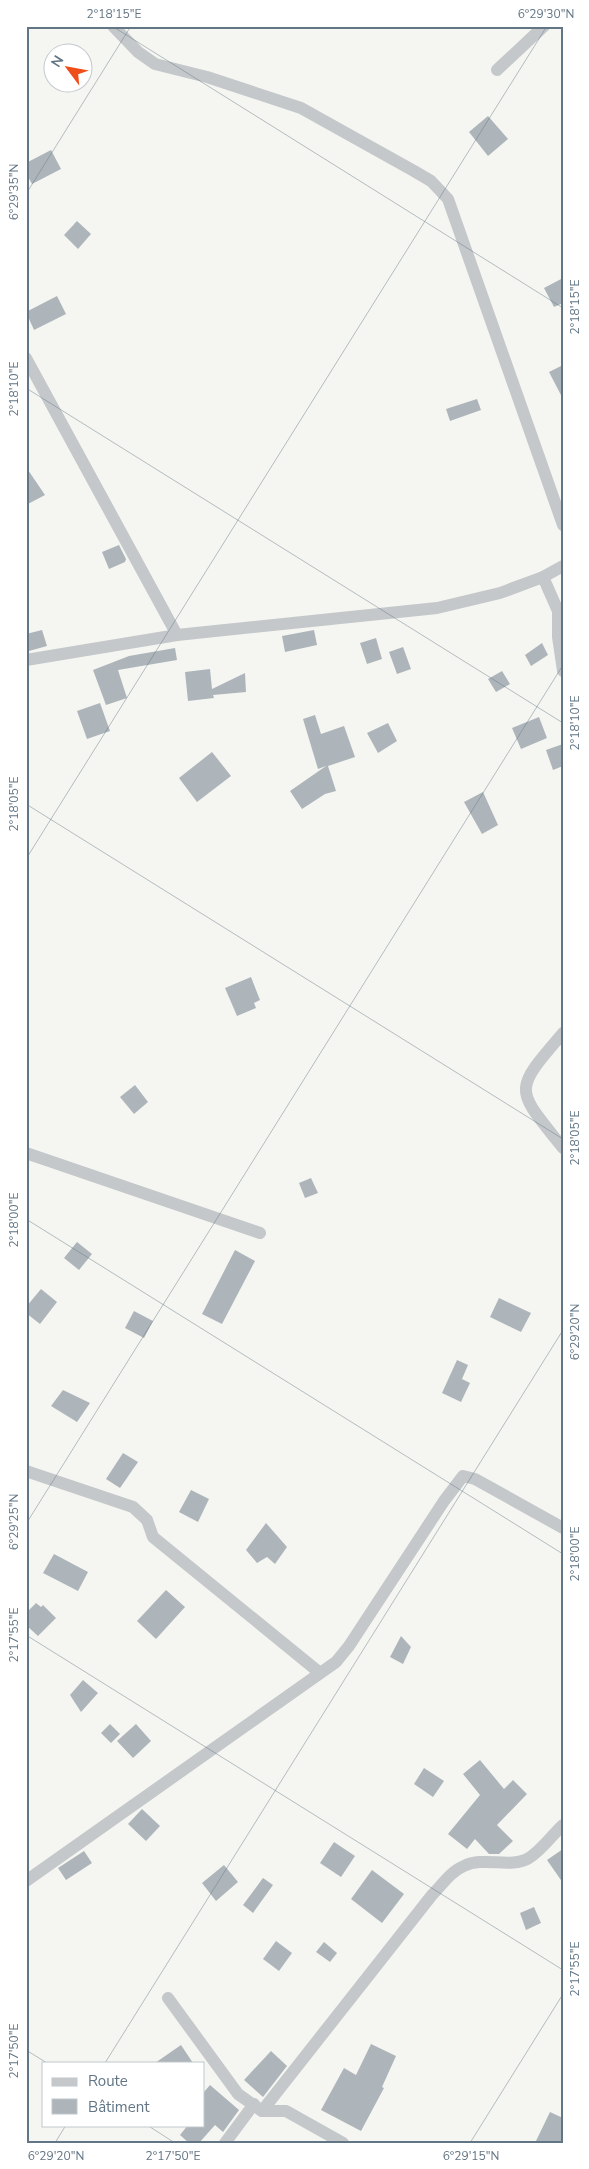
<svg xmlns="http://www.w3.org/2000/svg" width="589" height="2169" viewBox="0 0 589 2169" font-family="'Nunito Sans',sans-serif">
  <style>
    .building { fill: #adb5ba }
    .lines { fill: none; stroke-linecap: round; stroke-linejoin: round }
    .street { stroke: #c4c8cb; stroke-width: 12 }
    .ticks { fill: none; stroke: #627584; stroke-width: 1; stroke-opacity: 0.45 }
    .neatline { fill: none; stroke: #627584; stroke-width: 2 }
    .ticks-label { font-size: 12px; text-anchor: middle; fill: #627584 }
  </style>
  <rect width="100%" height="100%" fill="#f5f6f1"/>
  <g class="building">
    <polygon points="488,116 508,139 488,156 469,132"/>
    <polygon points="51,150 61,169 32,184 26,173 26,163"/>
    <polygon points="77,221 91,234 78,249 64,235"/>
    <polygon points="563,278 563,303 554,307 544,288"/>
    <polygon points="57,296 66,314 34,330 26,312"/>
    <polygon points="563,365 563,399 549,372"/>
    <polygon points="477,399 481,410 450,421 446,409"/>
    <polygon points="26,467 45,495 26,505"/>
    <polygon points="119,545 126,559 125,562 109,569 102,552"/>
    <polygon points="42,630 47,646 29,651 26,634"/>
    <polygon points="314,630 317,645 285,652 282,636"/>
    <polygon points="376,638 382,659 367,664 360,643"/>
    <polygon points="542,643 548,655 531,666 525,655"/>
    <polygon points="403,647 411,669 397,674 389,652"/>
    <polygon points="175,648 177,660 118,670 127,698 106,705 93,670 129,656"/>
    <polygon points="210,669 212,689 245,673 246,692 213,695 214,698 188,701 185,672"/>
    <polygon points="502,671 510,684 496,692 488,679"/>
    <polygon points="100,703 110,731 87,739 77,711"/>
    <polygon points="315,715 321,734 344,726 355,757 328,766 336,791 325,794 302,809 290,791 326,766 318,769 303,719"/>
    <polygon points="539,717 547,738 521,749 512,728"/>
    <polygon points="388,723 397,741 378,753 367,733"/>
    <polygon points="563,744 563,766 553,770 546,750"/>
    <polygon points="212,752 231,776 197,802 179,778"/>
    <polygon points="483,792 498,825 482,834 464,802"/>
    <polygon points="251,977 260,1000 254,1003 256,1008 237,1016 225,988"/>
    <polygon points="135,1085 148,1102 134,1114 120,1097"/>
    <polygon points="311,1178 318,1193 305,1198 299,1183"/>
    <polygon points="77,1242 92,1254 79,1270 64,1258"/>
    <polygon points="235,1250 255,1261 222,1324 202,1314"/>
    <polygon points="41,1289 57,1302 40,1324 26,1313 26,1307"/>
    <polygon points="499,1298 531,1313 521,1332 490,1317"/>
    <polygon points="134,1311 153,1321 144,1338 125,1328"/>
    <polygon points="457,1360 468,1365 462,1379 470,1383 461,1402 442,1393"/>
    <polygon points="63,1390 90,1403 77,1422 51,1406"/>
    <polygon points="123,1453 138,1462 120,1488 106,1479"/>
    <polygon points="191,1490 209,1499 198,1522 179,1512"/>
    <polygon points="266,1523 287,1547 275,1564 267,1557 257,1563 246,1550"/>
    <polygon points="54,1554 88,1572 78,1591 43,1573"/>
    <polygon points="166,1590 185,1607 156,1639 137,1621"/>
    <polygon points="36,1603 41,1607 43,1605 56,1618 38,1636 26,1625 26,1613"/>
    <polygon points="401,1636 411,1647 403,1664 390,1657"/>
    <polygon points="83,1680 98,1693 81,1712 70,1695"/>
    <polygon points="110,1724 120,1734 111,1743 101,1733"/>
    <polygon points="136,1724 151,1741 133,1758 117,1741"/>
    <polygon points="480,1760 504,1789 513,1780 527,1794 497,1825 513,1841 499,1854 489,1854 475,1839 467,1849 448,1834 480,1795 463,1774"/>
    <polygon points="424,1768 444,1781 433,1797 414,1784"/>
    <polygon points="142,1809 160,1826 146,1841 128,1824"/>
    <polygon points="334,1842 355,1856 341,1877 320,1863"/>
    <polygon points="563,1849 563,1883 547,1860"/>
    <polygon points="84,1851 92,1863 66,1880 58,1868"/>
    <polygon points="224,1865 238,1882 216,1901 202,1883"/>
    <polygon points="372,1870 404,1894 382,1923 351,1899"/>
    <polygon points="263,1878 273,1885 253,1913 243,1905"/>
    <polygon points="534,1907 541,1923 526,1930 520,1913"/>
    <polygon points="276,1941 292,1953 279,1971 263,1959"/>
    <polygon points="324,1942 337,1953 330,1962 316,1952"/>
    <polygon points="371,2044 396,2056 382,2087 384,2088 361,2131 321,2110 344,2068 356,2075"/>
    <polygon points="181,2045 193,2063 155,2063"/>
    <polygon points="271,2051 287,2066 263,2097 244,2080"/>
    <polygon points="210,2085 239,2110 223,2132 215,2125 199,2143 189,2143 180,2135 188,2125 204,2125 204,2092"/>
    <polygon points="550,2112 563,2118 563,2137 560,2143 535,2143"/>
  </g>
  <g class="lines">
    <g class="street">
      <polyline points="113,26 138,52 155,64 207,77 301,108 414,171 431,181 448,199 563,525"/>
      <polyline points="497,70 544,26"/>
      <polyline points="26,358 177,635"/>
      <polyline points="543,577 558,611 558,637 563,671"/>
      <polyline points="26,660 177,635 437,608 500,593 543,577 563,566"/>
      <path d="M563,1033c-51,59 -48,55 0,115"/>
      <polyline points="26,1153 260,1233"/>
      <polyline points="26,1471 133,1507 147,1520 153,1537 320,1673"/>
      <polyline points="26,1881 336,1662 349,1646 444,1501 463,1476 475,1479 563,1528"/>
      <polyline points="168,1998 238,2094 262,2111 286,2111 343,2143"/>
      <path d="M262,2111l170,-216c10,-10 19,-24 32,-29 20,-10 46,3 65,-8 13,-8 23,-23 34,-33"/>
      <polyline points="225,2143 254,2104"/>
    </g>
  </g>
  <path class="ticks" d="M112,26l451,282M26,194l105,-168M26,388l537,335M26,804l537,335M26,859l521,-833M26,1219l537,335M26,1524l537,-859M26,1635l537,335M26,2050l21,13M105,2063l458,-733M147,2125l28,18M55,2143l11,-18M470,2143l93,-149"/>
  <rect width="589" height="2169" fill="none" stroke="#ffffff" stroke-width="55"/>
  <rect x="42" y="2062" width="162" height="65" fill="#ffffff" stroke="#c0c8ce"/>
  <rect x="52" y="2078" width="25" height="8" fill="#c4c8cb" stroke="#c0c8ce"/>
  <text x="88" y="2086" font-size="15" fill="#627584">Route</text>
  <rect x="52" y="2099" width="25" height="15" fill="#adb5ba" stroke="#c0c8ce"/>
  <text x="88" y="2112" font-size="15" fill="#627584">Bâtiment</text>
  <g transform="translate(68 68) rotate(302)"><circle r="24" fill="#ffffff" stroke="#c0c8ce"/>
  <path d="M0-4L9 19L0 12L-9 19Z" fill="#ee4e19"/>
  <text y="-8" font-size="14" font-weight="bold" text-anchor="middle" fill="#627584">N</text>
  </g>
  <rect x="28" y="28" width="534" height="2114" class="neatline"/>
  <g class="ticks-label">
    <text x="114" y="18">2°18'15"E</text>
    <text x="546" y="18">6°29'30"N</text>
    <text transform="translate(14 192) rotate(-90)" y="4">6°29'35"N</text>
    <text transform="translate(575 307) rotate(-90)" y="4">2°18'15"E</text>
    <text transform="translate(14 389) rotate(-90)" y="4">2°18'10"E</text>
    <text transform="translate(575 723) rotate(-90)" y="4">2°18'10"E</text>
    <text transform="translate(14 804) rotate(-90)" y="4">2°18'05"E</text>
    <text transform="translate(575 1138) rotate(-90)" y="4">2°18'05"E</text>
    <text transform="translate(14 1220) rotate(-90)" y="4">2°18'00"E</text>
    <text transform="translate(575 1332) rotate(-90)" y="4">6°29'20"N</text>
    <text transform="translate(14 1522) rotate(-90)" y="4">6°29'25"N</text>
    <text transform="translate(575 1554) rotate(-90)" y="4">2°18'00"E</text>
    <text transform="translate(14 1635) rotate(-90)" y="4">2°17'55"E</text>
    <text transform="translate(575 1969) rotate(-90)" y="4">2°17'55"E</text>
    <text transform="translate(14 2051) rotate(-90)" y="4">2°17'50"E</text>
    <text x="56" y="2160">6°29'20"N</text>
    <text x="173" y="2160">2°17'50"E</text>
    <text x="471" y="2160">6°29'15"N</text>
  </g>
</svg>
